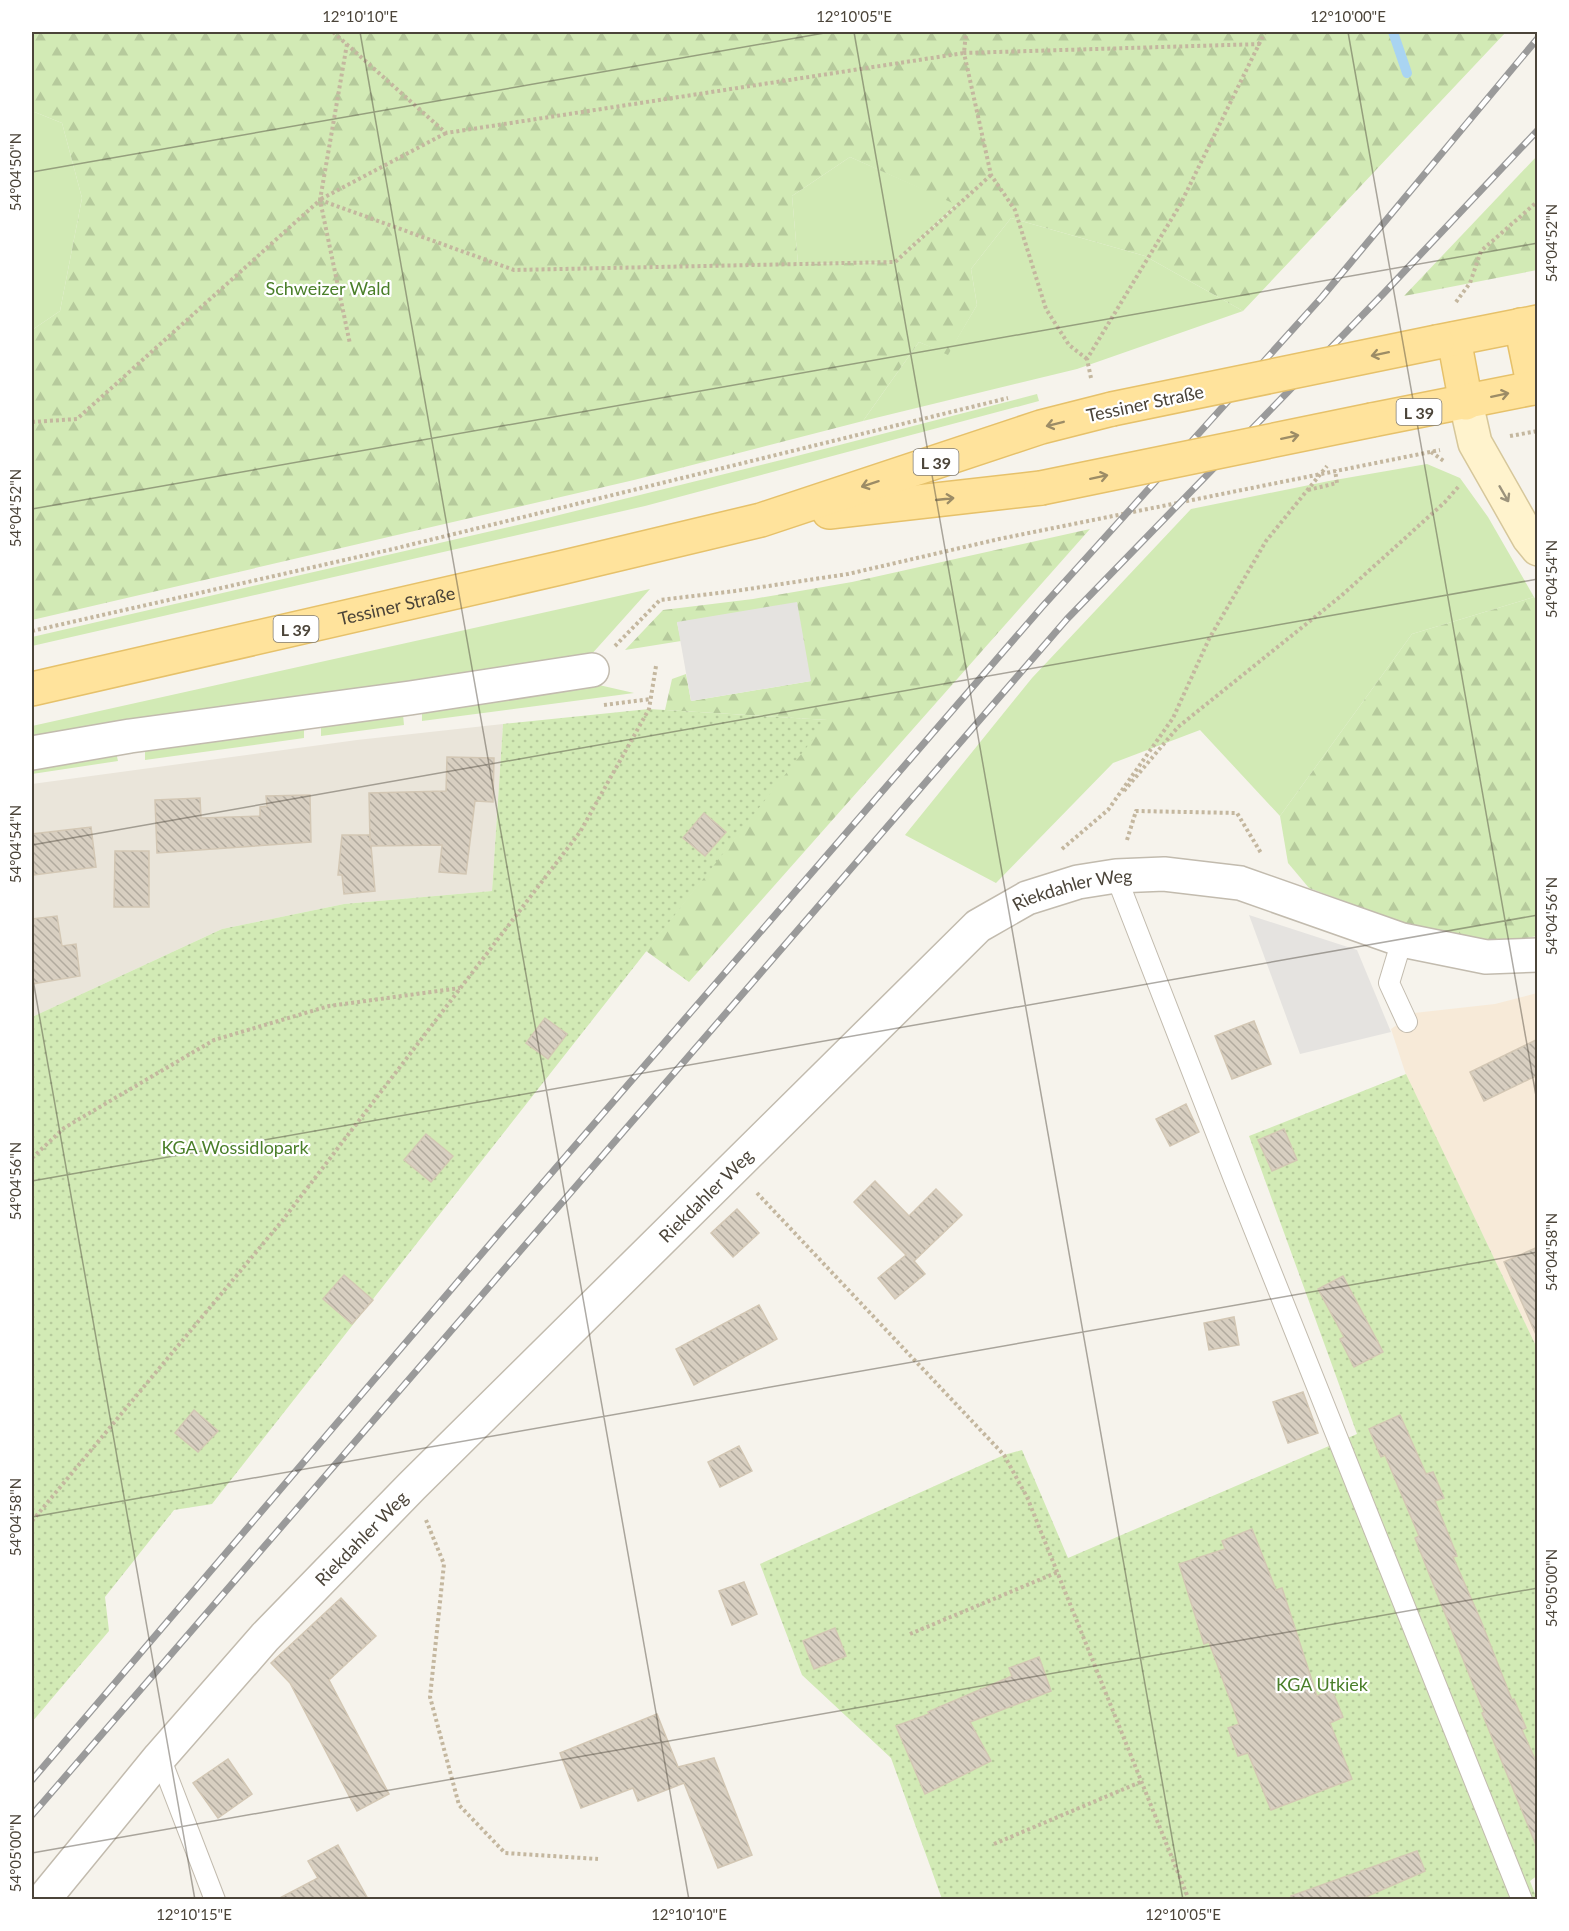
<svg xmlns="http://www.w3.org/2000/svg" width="1569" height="1931" viewBox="0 0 1569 1931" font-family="Lato,sans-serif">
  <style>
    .residential { fill: #eae5da }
    .commercial { fill: #f7ead8 }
    .grass { fill: #d2eab5 }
    .forest { fill: url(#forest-firs); fill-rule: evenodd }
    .garden { fill: url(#garden-dots) }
    .parking { fill: #e5e3e0 }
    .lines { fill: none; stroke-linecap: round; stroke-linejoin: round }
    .stream { stroke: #a9d4f2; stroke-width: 10 }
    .building { fill: url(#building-back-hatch); stroke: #d3c7b4; stroke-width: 1.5 }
    .service-casing { stroke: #c2bbae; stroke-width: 22 }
    .minor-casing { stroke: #c2bbae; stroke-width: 36 }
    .secondary-casing { stroke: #d6c79b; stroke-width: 36 }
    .primary-casing { stroke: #e6c16a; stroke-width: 36 }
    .path { stroke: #c4b79f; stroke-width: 4; stroke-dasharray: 3 3; stroke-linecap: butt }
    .service { stroke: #fff; stroke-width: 20 }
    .minor { stroke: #fff; stroke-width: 33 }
    .secondary { stroke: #fff3cd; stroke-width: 33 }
    .primary { stroke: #ffe39c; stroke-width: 33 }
    .rail-casing { stroke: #9a9a9a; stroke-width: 7 }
    .rail { stroke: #fff; stroke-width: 4.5; stroke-dasharray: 14; stroke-linecap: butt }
    .primary-bridge-casing { stroke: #e6c16a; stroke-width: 36; stroke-linecap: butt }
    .primary-bridge { stroke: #ffe39c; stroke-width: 33 }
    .oneway { stroke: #9c8c66 }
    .oneway2 { stroke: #9c937c }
    .ticks { fill: none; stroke: #4b4439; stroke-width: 1.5; stroke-opacity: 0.45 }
    .labels { text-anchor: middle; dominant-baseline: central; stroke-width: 4.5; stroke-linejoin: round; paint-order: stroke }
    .shield { fill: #fff; stroke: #817c74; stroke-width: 1.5 }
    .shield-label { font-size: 16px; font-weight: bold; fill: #4b4439 }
    .park-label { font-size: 18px; fill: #4a7f2a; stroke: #fff }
    .street-label { font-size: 18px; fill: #4b4439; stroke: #fff }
    .neatline { fill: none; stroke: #4b4439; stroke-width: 2 }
    .ticks-label { font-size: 15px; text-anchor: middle; fill: #4b4439 }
  </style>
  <defs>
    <pattern id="forest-firs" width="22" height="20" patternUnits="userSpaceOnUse" patternTransform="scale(1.5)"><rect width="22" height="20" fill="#d2eab5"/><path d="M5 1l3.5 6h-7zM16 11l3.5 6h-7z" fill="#b6ca9c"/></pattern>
    <pattern id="garden-dots" width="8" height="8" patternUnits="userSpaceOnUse" patternTransform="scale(1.5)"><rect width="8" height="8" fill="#d2eab5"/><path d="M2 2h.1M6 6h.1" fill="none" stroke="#b6ca9c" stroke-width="1.8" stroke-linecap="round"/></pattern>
    <pattern id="building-back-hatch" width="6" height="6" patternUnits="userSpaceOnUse" patternTransform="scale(1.5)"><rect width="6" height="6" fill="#d8cfc1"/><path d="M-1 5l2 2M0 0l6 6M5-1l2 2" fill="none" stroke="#b1aa9e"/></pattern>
  </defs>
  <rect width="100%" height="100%" fill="#f6f3ec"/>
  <polygon class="residential" points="503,724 492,891 344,904 222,929 32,1017 32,784 357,740"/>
  <polygon class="commercial" points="1537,993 1537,1348 1406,1075 1391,1029 1414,1013 1495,1004"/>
  <g class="grass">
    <polygon points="32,111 62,123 82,198 60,311 32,330"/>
    <polygon points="850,157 957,204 895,262 798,264 792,196"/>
    <polygon points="1011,218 1145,256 1243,311 1077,369 863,421 919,342 948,354 977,305 971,269"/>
    <polygon points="1037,394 1039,401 645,506 32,646 32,637 539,520 789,458"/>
    <polygon points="1427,464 1460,478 1488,517 1534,597 1412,634 1280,816 1200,730 1113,763 996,883 905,835 1032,678 1191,509 1329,481"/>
    <polygon points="650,589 590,656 205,710 32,740 32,726"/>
    <polygon points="577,680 634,693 422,721 422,704"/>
    <polygon points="402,704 404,725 321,736 321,716"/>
    <polygon points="304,719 304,738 145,760 145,741"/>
    <polygon points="115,748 118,761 32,774 32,760"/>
  </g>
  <g class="forest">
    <path d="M32,32h1474l-263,279 -98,-55 -134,-38 -40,51 6,36 -29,50 -29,-13 -56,79 -229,59 -602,140v-290l28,-19 22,-113 -20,-75 -30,-12zM850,157l107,48 -62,57 -97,2 -6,-68z"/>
    <polygon points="1537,156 1537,270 1404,296"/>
    <polygon points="1090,529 689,982 646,951 827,720 665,710 672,679 686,674 691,701 811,681 677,622 681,641 625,650 663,610 753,599 852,582"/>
    <polygon points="1534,597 1538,603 1537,936 1502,943 1445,939 1309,888 1288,863 1280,816 1412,634"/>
  </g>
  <g class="garden">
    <polygon points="649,709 828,720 212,1504 174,1510 105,1597 109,1631 32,1722 32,1017 222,929 344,904 492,891 503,724"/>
    <polygon points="1406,1074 1537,1348 1538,1875 1530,1881 1537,1899 942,1899 891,1758 802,1675 760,1564 1004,1455 1022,1450 1068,1558 1357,1434 1249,1136"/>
  </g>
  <g class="parking">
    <polygon points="797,602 811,681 691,701 677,622"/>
    <polygon points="1249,915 1357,950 1391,1032 1300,1054"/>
  </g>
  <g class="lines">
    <polyline class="stream" points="1393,32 1407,73"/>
  </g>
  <g class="building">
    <polygon points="447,757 494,758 493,802 475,801 466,874 439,872 442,845 371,846 375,891 344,894 342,875 338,875 342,835 370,835 370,841 369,793 446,791"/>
    <polygon points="310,795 311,842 157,853 155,800 200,798 201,818 260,816 260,807 267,806 266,796"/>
    <polygon points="704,813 726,832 705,856 683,838"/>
    <polygon points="91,827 96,867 34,875 32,834"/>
    <polygon points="115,851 149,851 149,907 114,907"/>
    <polygon points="57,916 62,946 76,944 80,976 32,984 32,919"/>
    <polygon points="545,1018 567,1034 548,1059 526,1043"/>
    <polygon points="1254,1021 1271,1064 1232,1079 1215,1036"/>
    <polygon points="1538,1039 1538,1075 1484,1101 1470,1072"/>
    <polygon points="1186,1104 1199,1132 1170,1146 1156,1119"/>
    <polygon points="1284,1129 1297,1160 1272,1171 1258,1140"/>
    <polygon points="426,1134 453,1156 431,1182 404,1160"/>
    <polygon points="875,1181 909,1216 936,1189 962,1215 914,1261 925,1274 895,1299 878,1278 906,1255 854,1202"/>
    <polygon points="737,1209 759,1233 733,1257 711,1233"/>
    <polygon points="1538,1247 1538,1339 1504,1262"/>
    <polygon points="344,1275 373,1300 352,1324 323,1299"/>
    <polygon points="1343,1276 1383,1352 1354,1367 1340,1339 1344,1337 1318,1289"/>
    <polygon points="759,1305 777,1339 694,1385 676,1349"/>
    <polygon points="1234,1317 1239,1345 1209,1350 1204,1323"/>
    <polygon points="1303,1392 1318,1433 1288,1443 1273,1402"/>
    <polygon points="194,1410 218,1431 198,1452 175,1433"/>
    <polygon points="1400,1415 1426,1474 1433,1472 1444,1498 1435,1501 1457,1556 1453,1557 1481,1621 1512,1700 1514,1699 1526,1728 1522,1730 1538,1766 1538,1845 1536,1845 1482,1713 1484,1712 1415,1538 1419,1536 1385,1455 1381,1457 1369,1429"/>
    <polygon points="739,1446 752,1471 720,1487 708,1462"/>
    <polygon points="1252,1529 1276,1590 1282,1588 1317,1696 1332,1690 1343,1717 1330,1723 1352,1779 1271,1810 1248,1753 1238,1756 1228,1728 1239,1724 1209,1642 1204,1644 1179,1564 1225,1549 1222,1541"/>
    <polygon points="744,1582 757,1614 732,1625 719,1591"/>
    <polygon points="341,1598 376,1636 329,1680 389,1794 357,1811 290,1683 271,1663"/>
    <polygon points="835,1628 846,1656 814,1669 803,1641"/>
    <polygon points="1039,1657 1051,1691 970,1722 991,1761 925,1794 896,1726 929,1714 928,1712 1012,1676 1009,1668"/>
    <polygon points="657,1714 678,1767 714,1758 752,1855 718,1868 684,1783 638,1801 633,1788 581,1808 560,1753"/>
    <polygon points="228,1759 252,1794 218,1818 193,1783"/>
    <polygon points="338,1845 368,1899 278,1899 318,1878 308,1861"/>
    <polygon points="1417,1851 1425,1871 1361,1899 1292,1899 1291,1896"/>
  </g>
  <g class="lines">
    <g class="service-casing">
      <g id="service">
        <polyline points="1116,876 1234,1179 1522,1900"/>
        <polyline points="1402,940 1389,983 1407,1022"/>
        <polyline points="160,1757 215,1900"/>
      </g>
    </g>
    <g class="minor-casing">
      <g id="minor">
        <polyline points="32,753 130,736 410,698 592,670"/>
        <path id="s1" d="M43,1900l117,-143 105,-120 147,-151 566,-560 49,-28 51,-16 38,-6 48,-2 76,9 162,57 84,17 52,-2"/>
      </g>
    </g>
    <g class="secondary-casing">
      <polyline id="secondary" points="1466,403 1475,443 1529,538 1538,549"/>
    </g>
    <g class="primary-casing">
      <g id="primary">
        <polyline points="1521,325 1534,388"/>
        <polyline points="1454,339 1466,403"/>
        <polyline points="1437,342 1538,322"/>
        <polyline points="1372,420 1538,387"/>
        <polyline points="829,512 1041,488"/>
        <path id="s2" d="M32,689l528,-121 201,-48 280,-93 71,-18"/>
      </g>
    </g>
    <g class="path">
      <polyline points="333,32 446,133 964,53 966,32"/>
      <polyline points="347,44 320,200 350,344"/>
      <polyline points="321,199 446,133"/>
      <polyline points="1456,302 1470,283 1481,251 1538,201"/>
      <polyline points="1087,359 1069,345 1046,309 1015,210 991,175 964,53 1261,44"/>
      <polyline points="1091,378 1087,359 1180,205 1265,32"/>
      <polyline points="32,422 77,419 320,200 514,270 895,262 991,175"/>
      <polyline points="1510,436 1538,431"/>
      <polyline points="1431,452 1445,462"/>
      <polyline points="1308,490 1337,483 1335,470"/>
      <polyline points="32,631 393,549 1008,398"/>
      <polyline points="615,646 660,600 735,591 848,574 999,539 1440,450"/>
      <polyline points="604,705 651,699"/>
      <polyline points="1124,791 1178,727 1341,596 1445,502 1459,486"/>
      <polyline points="1127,840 1136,811 1237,813 1261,853"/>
      <polyline points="1062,849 1108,810 1173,718 1209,639 1266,541 1327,466"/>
      <polyline points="32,1158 64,1128 214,1040 329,1006 460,988"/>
      <polyline points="757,1193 1004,1455 1027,1497 1189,1900"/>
      <polyline points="426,1520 444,1564 430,1697 459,1805 505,1853 598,1859"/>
      <polyline points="32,1521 282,1221 580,832 649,709 656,666"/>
      <polyline points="910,1634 1058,1572"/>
      <polyline points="994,1844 1143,1781"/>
    </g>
    <use href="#service" class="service"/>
    <use href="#minor" class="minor"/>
    <use href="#secondary" class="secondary"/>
    <use href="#primary" class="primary"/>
    <g class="rail-casing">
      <g id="rail">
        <polyline points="32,1780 502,1230 1042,607 1322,297 1538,38"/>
        <polyline points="32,1815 1067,619 1384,293 1538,130"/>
      </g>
    </g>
    <use href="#rail" class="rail"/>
    <g class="primary-bridge-casing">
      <g id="primary-bridge">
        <polyline points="1112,409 1437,342"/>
        <polyline points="1041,488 1372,420"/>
      </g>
    </g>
    <use href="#primary-bridge" class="primary-bridge"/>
  </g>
  <defs><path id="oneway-shaft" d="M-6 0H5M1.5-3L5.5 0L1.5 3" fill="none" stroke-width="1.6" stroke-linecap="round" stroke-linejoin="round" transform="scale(1.5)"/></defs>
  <g class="oneway">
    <use href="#oneway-shaft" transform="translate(1380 354) rotate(168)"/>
    <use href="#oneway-shaft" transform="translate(1500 395) rotate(-12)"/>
    <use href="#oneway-shaft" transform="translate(1055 424) rotate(166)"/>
    <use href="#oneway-shaft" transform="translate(1290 437) rotate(-12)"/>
    <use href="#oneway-shaft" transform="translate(1099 477) rotate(-12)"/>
    <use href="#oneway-shaft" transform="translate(870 484) rotate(162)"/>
    <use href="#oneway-shaft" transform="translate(945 499) rotate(-6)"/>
  </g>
  <use class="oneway2" href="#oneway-shaft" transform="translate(1504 494) rotate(60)"/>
  <path class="ticks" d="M360,32l329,1868M854,32l329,1868M1348,32l190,1075M32,172l798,-140M32,509l1506,-266M32,845l1506,-266M32,974l163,926M32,1181l1506,-266M32,1517l1506,-265M32,1853l1506,-265"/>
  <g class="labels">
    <g class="shield">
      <rect x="1396.5" y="399" width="45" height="26" rx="4.5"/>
      <rect x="913.5" y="449" width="45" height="26" rx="4.5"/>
      <rect x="273.5" y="616" width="45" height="26" rx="4.5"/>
    </g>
    <g class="shield-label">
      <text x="1419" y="412">L 39</text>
      <text x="936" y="462">L 39</text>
      <text x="296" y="629">L 39</text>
    </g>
    <g class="park-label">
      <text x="328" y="288">Schweizer Wald</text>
      <text x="235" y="1147">KGA Wossidlopark</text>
      <text x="1322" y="1684">KGA Utkiek</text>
    </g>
    <g class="street-label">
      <text transform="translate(1145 403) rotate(-12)">Tessiner Straße</text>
      <text stroke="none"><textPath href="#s2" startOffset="374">Tessiner Straße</textPath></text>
      <text stroke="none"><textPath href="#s1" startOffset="1454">Riekdahler Weg</textPath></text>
      <text stroke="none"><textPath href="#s1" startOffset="968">Riekdahler Weg</textPath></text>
      <text stroke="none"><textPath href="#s1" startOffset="482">Riekdahler Weg</textPath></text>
    </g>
  </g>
  <rect width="1569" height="1931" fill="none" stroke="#ffffff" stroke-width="66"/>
  <rect x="33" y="33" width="1503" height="1865" class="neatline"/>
  <g class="ticks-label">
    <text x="360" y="22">12°10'10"E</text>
    <text x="854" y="22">12°10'05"E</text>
    <text x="1348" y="22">12°10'00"E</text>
    <text transform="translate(16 172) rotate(-90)" y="5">54°04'50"N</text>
    <text transform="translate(1552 243) rotate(-90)" y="5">54°04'52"N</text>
    <text transform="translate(16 508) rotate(-90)" y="5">54°04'52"N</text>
    <text transform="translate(1552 579) rotate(-90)" y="5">54°04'54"N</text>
    <text transform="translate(16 844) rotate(-90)" y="5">54°04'54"N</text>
    <text transform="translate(1552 916) rotate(-90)" y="5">54°04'56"N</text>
    <text transform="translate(16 1181) rotate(-90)" y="5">54°04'56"N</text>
    <text transform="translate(1552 1252) rotate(-90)" y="5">54°04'58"N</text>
    <text transform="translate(16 1517) rotate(-90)" y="5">54°04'58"N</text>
    <text transform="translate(1552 1588) rotate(-90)" y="5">54°05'00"N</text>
    <text transform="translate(16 1853) rotate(-90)" y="5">54°05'00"N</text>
    <text x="194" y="1920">12°10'15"E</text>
    <text x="689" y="1920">12°10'10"E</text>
    <text x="1183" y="1920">12°10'05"E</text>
  </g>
</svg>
